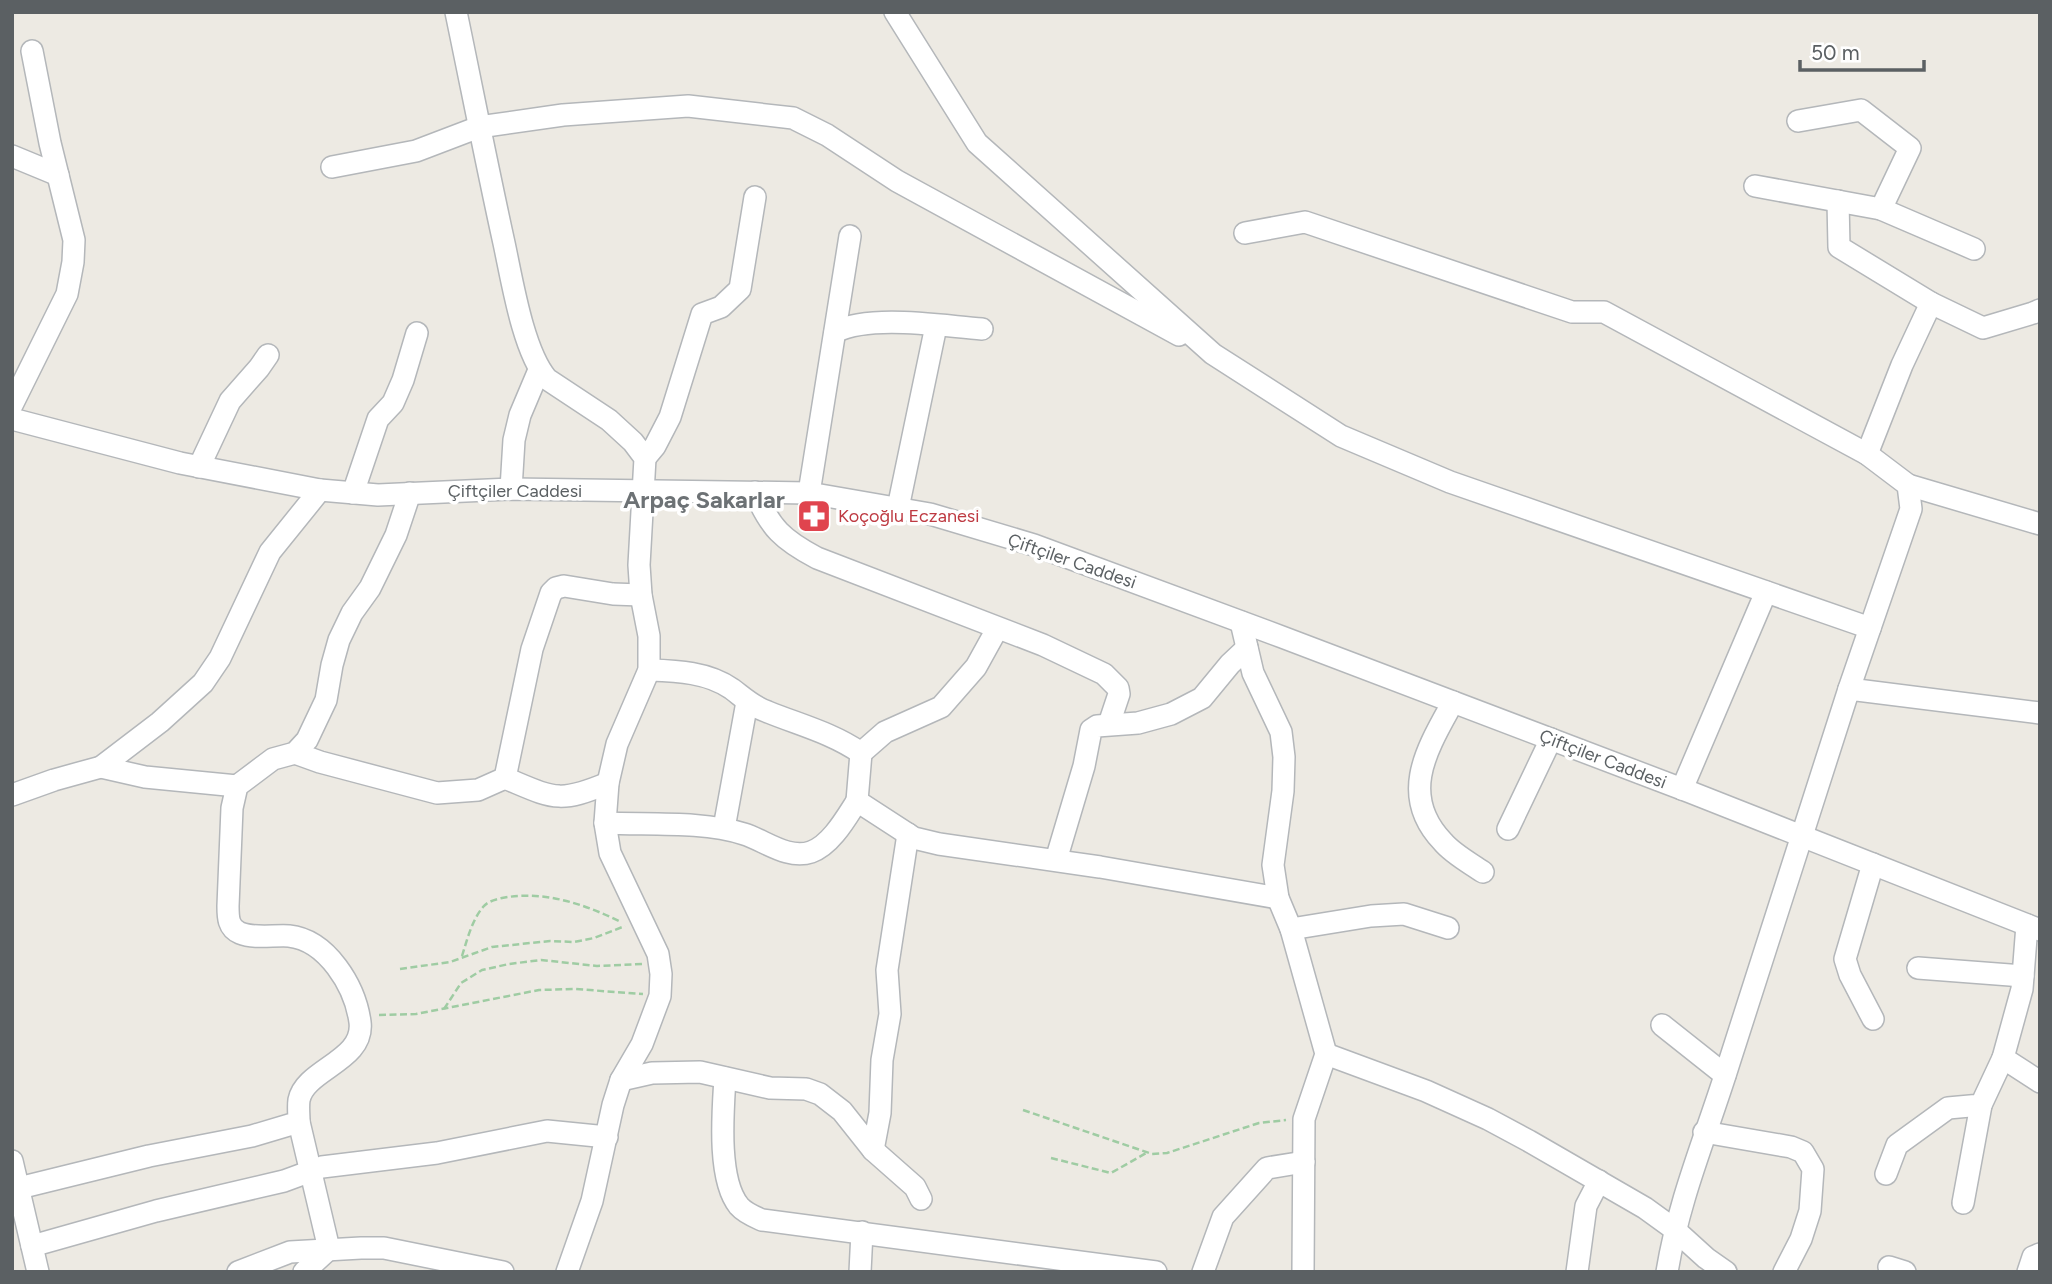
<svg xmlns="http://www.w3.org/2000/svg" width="2052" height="1284" viewBox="0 0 2052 1284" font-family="Figtree,sans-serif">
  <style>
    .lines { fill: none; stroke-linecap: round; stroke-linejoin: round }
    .minor-casing { stroke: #b4b7ba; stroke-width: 24 }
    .path { stroke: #9fcca3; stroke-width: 2.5; stroke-dasharray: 7 3.5; stroke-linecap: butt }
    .minor { stroke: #fff; stroke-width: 21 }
    .labels { text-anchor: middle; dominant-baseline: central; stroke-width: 7; stroke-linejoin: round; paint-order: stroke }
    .street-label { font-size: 18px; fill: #5b6063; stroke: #fff }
    .health-label { font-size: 18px; fill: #be3a42; stroke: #fff; text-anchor: start }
    .district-label { font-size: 24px; font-weight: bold; fill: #6d7275; stroke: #fff }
  </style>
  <rect width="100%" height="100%" fill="#edeae3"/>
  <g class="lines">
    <g class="minor-casing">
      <g id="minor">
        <path d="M456,12c16,77 31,154 48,231 8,37 19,108 43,136l62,41 24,22 12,16 -6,107 2,30 8,41v34l-32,74 -9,39 -3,40 5,30 48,101 3,20 -1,22 -18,48 -21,36 -8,25 -21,96 -25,71"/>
        <polyline points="895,12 977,143 1213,354 1341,436 1450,482 1870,628"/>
        <polyline points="12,156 58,175"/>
        <polyline points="332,167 416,151 479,127 563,115 688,106 793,118 827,135 897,181 1179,335"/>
        <polyline points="1755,186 1881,209 1910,148 1861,110 1798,121"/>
        <polyline points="1838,201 1839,247 1931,303"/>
        <polyline points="1881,209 1974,249"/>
        <polyline points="1245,233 1305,222 1572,312 1604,312 1867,454 1908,485 1911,509 1849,689"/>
        <path d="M835,332c36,-18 106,-6 147,-3"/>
        <polyline points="12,405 67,294 73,262 74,240 50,143 32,51"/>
        <polyline points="12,419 180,463 320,490 378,495 511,489 809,493 930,514 1034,545 1282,637 1690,792 2040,930"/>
        <polyline points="1867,454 1902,365 1931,303 1983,328 2033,313 2040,310"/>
        <polyline points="645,458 655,446 670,417 702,314 721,307 740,289 755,197"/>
        <polyline points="199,467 230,401 259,368 268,355"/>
        <polyline points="1908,485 2040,524"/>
        <polyline points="511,489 514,440 520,415 539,370"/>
        <path d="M755,492c15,36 28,48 62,66l226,87 61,29 14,14 1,6 -10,30"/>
        <polyline points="353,493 378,419 393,403 403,380 417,333"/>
        <polyline points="809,493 850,236"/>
        <polyline points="898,508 936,326"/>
        <polyline points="1241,622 1253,673 1281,732 1284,757 1283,791 1273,865 1278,898 1291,929 1326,1054 1304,1119 1303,1272"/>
        <path d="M649,670c28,1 59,2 83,19 12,9 21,18 36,23 32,13 64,21 93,41l-4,48 57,37 25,6 161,23 178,31"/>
        <path d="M1453,702c-26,47 -55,93 -10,140 10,12 27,21 40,30"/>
        <polyline points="295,753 320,762 437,793 478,790 505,778 532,649 551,593 556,588 564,586 613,594 641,595"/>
        <polyline points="861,753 885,732 941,707 976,667 997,629"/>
        <polyline points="101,767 145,777 237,786"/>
        <path d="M505,778c48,20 53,26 103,5"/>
        <polyline points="1682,789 1766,592"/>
        <polyline points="12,795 54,780 101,767 160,722 203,683 220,658 270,552 320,490"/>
        <path d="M605,823c44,2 98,-2 139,11 20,6 44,26 67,18 20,-7 35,-34 46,-51"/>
        <polyline points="724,828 747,702"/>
        <polyline points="1508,829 1551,739"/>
        <polyline points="1056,860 1084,766 1091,730 1097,726 1138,723 1171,714 1202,698 1230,664 1247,648"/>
        <polyline points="1291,929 1371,916 1404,914 1448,928"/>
        <polyline points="1918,968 2023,976"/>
        <polyline points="1873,1019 1850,975 1845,959 1873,864"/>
        <polyline points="1662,1025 1725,1075"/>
        <polyline points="1326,1054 1426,1091 1488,1119 1529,1141 1645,1208 1674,1229 1706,1258 1726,1272"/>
        <polyline points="2003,1058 2040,1082"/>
        <path d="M725,1078c-2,33 -8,101 14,128 6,7 16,11 23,14l394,52"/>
        <polyline points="621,1080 652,1073 700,1072 770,1088 806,1089 820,1094 842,1111 873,1150 915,1187 921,1199"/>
        <polyline points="299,1122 329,1249"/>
        <polyline points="1704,1132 1791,1147 1803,1152 1813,1169 1810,1211 1801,1239 1784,1272"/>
        <polyline points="873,1150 880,1113 882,1060 890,1014 887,970 908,834"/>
        <polyline points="12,1161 38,1272"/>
        <polyline points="1886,1174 1897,1145 1948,1108 1981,1105 2003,1058 2022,989 2027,925"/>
        <path d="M19,1188l130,-32 103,-20 47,-14c0,-7 -1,-15 0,-22 6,-31 66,-39 61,-78 -5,-36 -33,-82 -71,-86 -16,-1 -34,3 -49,-3 -12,-5 -12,-16 -12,-27l4,-98 5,-22 36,-27 22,-6 12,-13 19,-40 6,-35 7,-25 13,-27 18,-25 26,-53 14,-42"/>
        <polyline points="1963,1203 1981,1105"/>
        <polyline points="32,1246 156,1211 284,1181 322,1167 437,1153 547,1131 607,1137"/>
        <polyline points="1889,1267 1905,1272"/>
        <polyline points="238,1272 290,1252 361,1248 384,1248 503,1272"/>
        <polyline points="304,1272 329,1249"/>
        <polyline points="860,1272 862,1232"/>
        <polyline points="1203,1272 1223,1217 1267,1168 1304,1162"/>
        <polyline points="1577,1272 1586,1206 1599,1181"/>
        <path d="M1667,1272c12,-74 40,-138 62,-209 40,-125 79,-250 120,-374l191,24"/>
        <polyline points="2028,1272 2033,1257 2040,1254"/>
      </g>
    </g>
    <g class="path">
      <path d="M462,956c5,-16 10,-36 21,-49 5,-6 12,-7 19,-9 42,-8 82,6 119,24"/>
      <polyline points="400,969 450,962 492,947 550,941 574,942 594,938 625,926"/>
      <polyline points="444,1009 461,983 482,970 509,964 541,960 597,966 642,964"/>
      <polyline points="379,1015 416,1014 539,990 575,989 643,994"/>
      <polyline points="1023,1110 1152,1154 1167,1153 1259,1123 1286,1120"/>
      <polyline points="1051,1158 1111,1173 1148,1152"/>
    </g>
    <use href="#minor" class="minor"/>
  </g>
  <defs>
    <g id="pharmacy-square" transform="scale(1.75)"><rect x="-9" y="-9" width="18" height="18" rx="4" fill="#e0444e" stroke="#fff"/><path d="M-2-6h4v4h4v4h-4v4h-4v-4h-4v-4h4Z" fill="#fff"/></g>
  </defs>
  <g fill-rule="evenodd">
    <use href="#pharmacy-square" x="814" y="516"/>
  </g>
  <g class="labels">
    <g class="street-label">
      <text x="515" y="491">Çiftçiler Caddesi</text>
      <text transform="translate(1072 561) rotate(19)">Çiftçiler Caddesi</text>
      <text transform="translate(1603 759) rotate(21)">Çiftçiler Caddesi</text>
    </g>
    <g class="health-label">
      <text x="838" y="516">Koçoğlu Eczanesi</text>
    </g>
    <g class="district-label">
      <text x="704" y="499">Arpaç Sakarlar</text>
    </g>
  </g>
  <rect width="2052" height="1284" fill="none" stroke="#5b6063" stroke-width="28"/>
  <path d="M1800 60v10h124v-10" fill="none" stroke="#5b6063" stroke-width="3.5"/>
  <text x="1811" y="60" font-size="21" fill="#5b6063" stroke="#ffffff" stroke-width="5" paint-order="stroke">50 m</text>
</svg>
